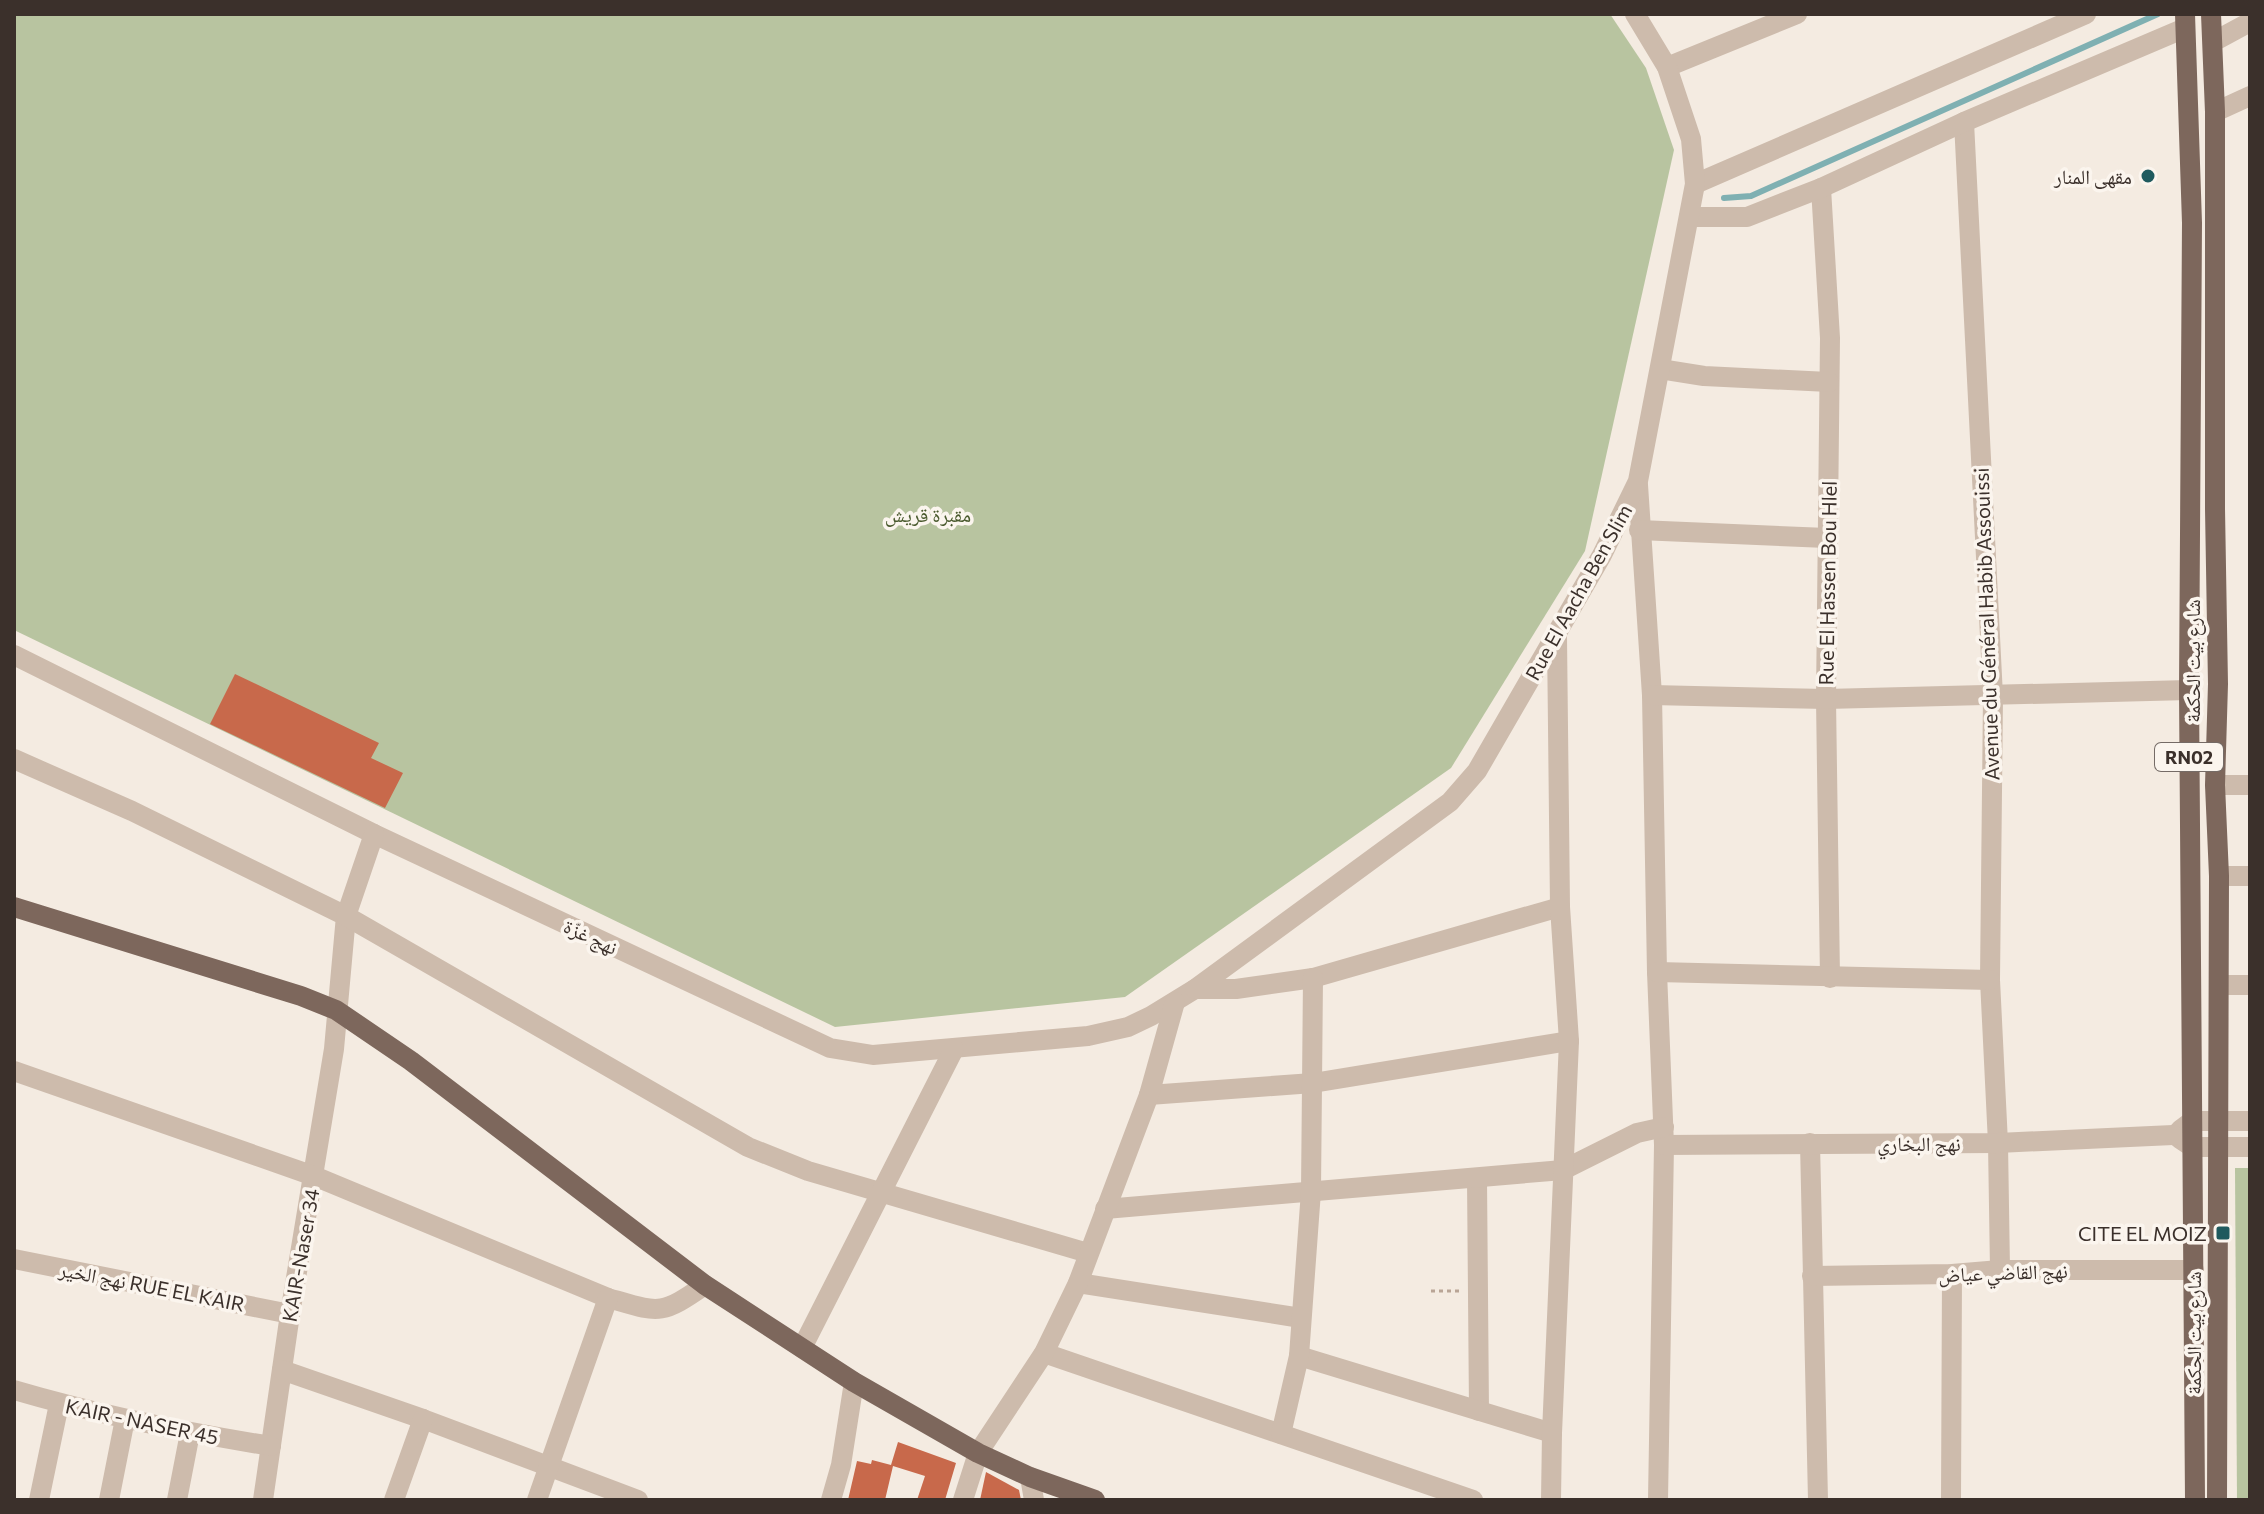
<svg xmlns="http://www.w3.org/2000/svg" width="2264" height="1514" viewBox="0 0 2264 1514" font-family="Commissioner,'Noto Naskh Arabic',sans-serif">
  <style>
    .green { fill: #b8c4a0 }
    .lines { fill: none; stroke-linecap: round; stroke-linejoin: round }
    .stream { stroke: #7fb0b2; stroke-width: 6 }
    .building { fill: #c8694b }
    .path { stroke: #b9a596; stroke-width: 3; stroke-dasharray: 4 4; stroke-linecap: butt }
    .minor { stroke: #cdbbac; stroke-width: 20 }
    .major { stroke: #7d675c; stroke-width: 20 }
    .poi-dot { fill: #1f5a5e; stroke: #fbf5ee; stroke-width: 3 }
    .labels { text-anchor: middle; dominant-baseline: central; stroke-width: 7; stroke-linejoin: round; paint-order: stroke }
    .shield { fill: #fbf5ee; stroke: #756b66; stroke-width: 2 }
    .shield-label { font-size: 18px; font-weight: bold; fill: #3b302b }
    .poi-label { font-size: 20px; fill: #3b302b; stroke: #fbf5ee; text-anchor: end }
    .park-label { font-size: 20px; fill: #4a5a2e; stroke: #fbf5ee }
    .street-label { font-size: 20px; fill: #3b302b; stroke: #fbf5ee }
  </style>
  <rect width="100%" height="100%" fill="#f4ebe1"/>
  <g class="green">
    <polygon points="14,14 1610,14 1646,68 1674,150 1585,551 1451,768 1125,997 835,1027 14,630"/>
    <polygon points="2235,1168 2250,1168 2250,1500 2237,1500"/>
  </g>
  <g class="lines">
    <polyline class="stream" points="1724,198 1751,196 2158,14"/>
  </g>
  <g class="building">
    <polygon points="235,674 379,743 371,758 403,773 385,808 210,724"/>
    <polygon points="898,1442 956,1463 945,1500 917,1500 925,1476 893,1466 885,1500 848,1500 857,1461 871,1464 872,1460 891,1465"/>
    <polygon points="986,1472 1019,1490 1021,1500 980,1500"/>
  </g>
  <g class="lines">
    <polyline class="path" points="1431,1291 1459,1291"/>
    <g class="minor">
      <polyline points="2213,42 2250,22"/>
      <polyline points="1667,67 1797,14"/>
      <polyline points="2215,112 2250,96"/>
      <polyline points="1964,122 1993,696 1990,980 1998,1143 2000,1270"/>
      <polyline points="1695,184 2086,14"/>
      <polyline points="1821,188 1830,338 1826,699 1830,978"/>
      <polyline points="1689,217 1747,217 1821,188 1964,122 2185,28"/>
      <polyline points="1660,369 1704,376 1829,382"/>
      <polyline points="1638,485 1652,695 1657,972 1664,1145 1658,1500"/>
      <polyline points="1639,530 1827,538"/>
      <polyline points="14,655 374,834 830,1048 873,1055 1088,1036 1128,1027 1151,1016 1195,989 1450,802 1477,771 1602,555 1638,481 1695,184 1691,139 1667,67 1635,14"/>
      <polyline points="1652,695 1826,699 2189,690"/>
      <polyline points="14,759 132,811 346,916 334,1049 290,1314 263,1500"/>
      <polyline points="2215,785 2250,785"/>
      <polyline points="374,834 346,916 748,1147 808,1171 1088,1253"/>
      <polyline points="2219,876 2250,876"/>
      <polyline points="1657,972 1990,980"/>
      <polyline points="2219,985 2250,985"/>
      <polyline points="1195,989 1236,989 1313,978 1560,907"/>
      <path d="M14,1071l300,105 294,122c52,15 52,18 97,-13"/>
      <polyline points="1149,1095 1313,1083 1569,1041"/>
      <polyline points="2180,1130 2192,1121 2250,1121"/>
      <polyline points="2180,1139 2192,1147 2250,1147"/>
      <polyline points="1810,1143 1818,1500"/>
      <polyline points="1664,1145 1998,1143 2173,1135"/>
      <polyline points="1477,1179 1479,1411"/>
      <polyline points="1105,1209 1563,1170 1637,1133 1664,1127"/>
      <polyline points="14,1259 290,1314"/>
      <polyline points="1812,1276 1952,1274 2000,1270 2194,1270"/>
      <polyline points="1078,1283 1301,1318"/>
      <polyline points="802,1348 954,1049"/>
      <polyline points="1044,1353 1473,1500"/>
      <polyline points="1299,1356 1552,1433"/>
      <polyline points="282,1370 423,1419 638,1500"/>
      <path d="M14,1390c85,25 170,42 257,56"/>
      <polyline points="1281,1434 1299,1356 1311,1191 1313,978"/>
      <polyline points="1030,1477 1034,1500"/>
      <polyline points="39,1500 59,1404"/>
      <polyline points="109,1500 125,1419"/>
      <polyline points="177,1500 190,1433"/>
      <polyline points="394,1500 423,1419"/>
      <polyline points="537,1500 608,1298"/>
      <polyline points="831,1500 841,1465 854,1382"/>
      <polyline points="963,1500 978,1453 1044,1353 1078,1283 1149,1095 1175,1002"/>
      <polyline points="1551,1500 1552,1433 1569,1041 1560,907 1557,637"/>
      <polyline points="1951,1500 1952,1274"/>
    </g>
    <g class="major">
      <polyline points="2185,14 2192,223 2189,690 2195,1500"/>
      <polyline points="2211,14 2215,112 2215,509 2218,684 2215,785 2219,876 2217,1500"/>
      <polyline points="14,907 301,996 336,1010 411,1061 705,1285 854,1382 978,1453 1030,1477 1095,1500"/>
    </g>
  </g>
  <g class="poi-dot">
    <circle cx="2148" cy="176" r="8"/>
    <rect x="2215" y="1225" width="16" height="16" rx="4"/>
  </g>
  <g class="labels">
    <rect class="shield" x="2155" y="743" width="68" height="28" rx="6"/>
    <g class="shield-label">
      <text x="2189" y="757">RN02</text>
    </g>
    <g class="poi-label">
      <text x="2132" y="176">مقهى المنار</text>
      <text x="2207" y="1233">CITE EL MOIZ</text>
    </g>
    <g class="park-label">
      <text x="928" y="514">مقبرة قريش</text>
    </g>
    <g class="street-label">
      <text transform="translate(1827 583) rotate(-89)">Rue El Hassen Bou Hlel</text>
      <text transform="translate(1578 592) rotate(-61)">Rue El Aacha Ben Slim</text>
      <text transform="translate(1986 624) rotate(-92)">Avenue du Général Habib Assouissi</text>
      <text transform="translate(2192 661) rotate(-90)">شارع بيت الحكمة</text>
      <text transform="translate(591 936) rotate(25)">نهج غزّة</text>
      <text x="1919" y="1143">نهج البخاري</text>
      <text transform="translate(300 1255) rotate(-80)">KAIR-Naser 34</text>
      <text transform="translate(2003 1272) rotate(-2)">نهج القاضي عياض</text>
      <text transform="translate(152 1286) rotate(11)">نهج الخير RUE EL KAIR</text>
      <text transform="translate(2193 1333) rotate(-90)">شارع بيت الحكمة</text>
      <text transform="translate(142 1421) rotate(12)">KAIR - NASER 45</text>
    </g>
  </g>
  <rect width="2264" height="1514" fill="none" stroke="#3b302b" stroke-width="32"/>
</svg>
